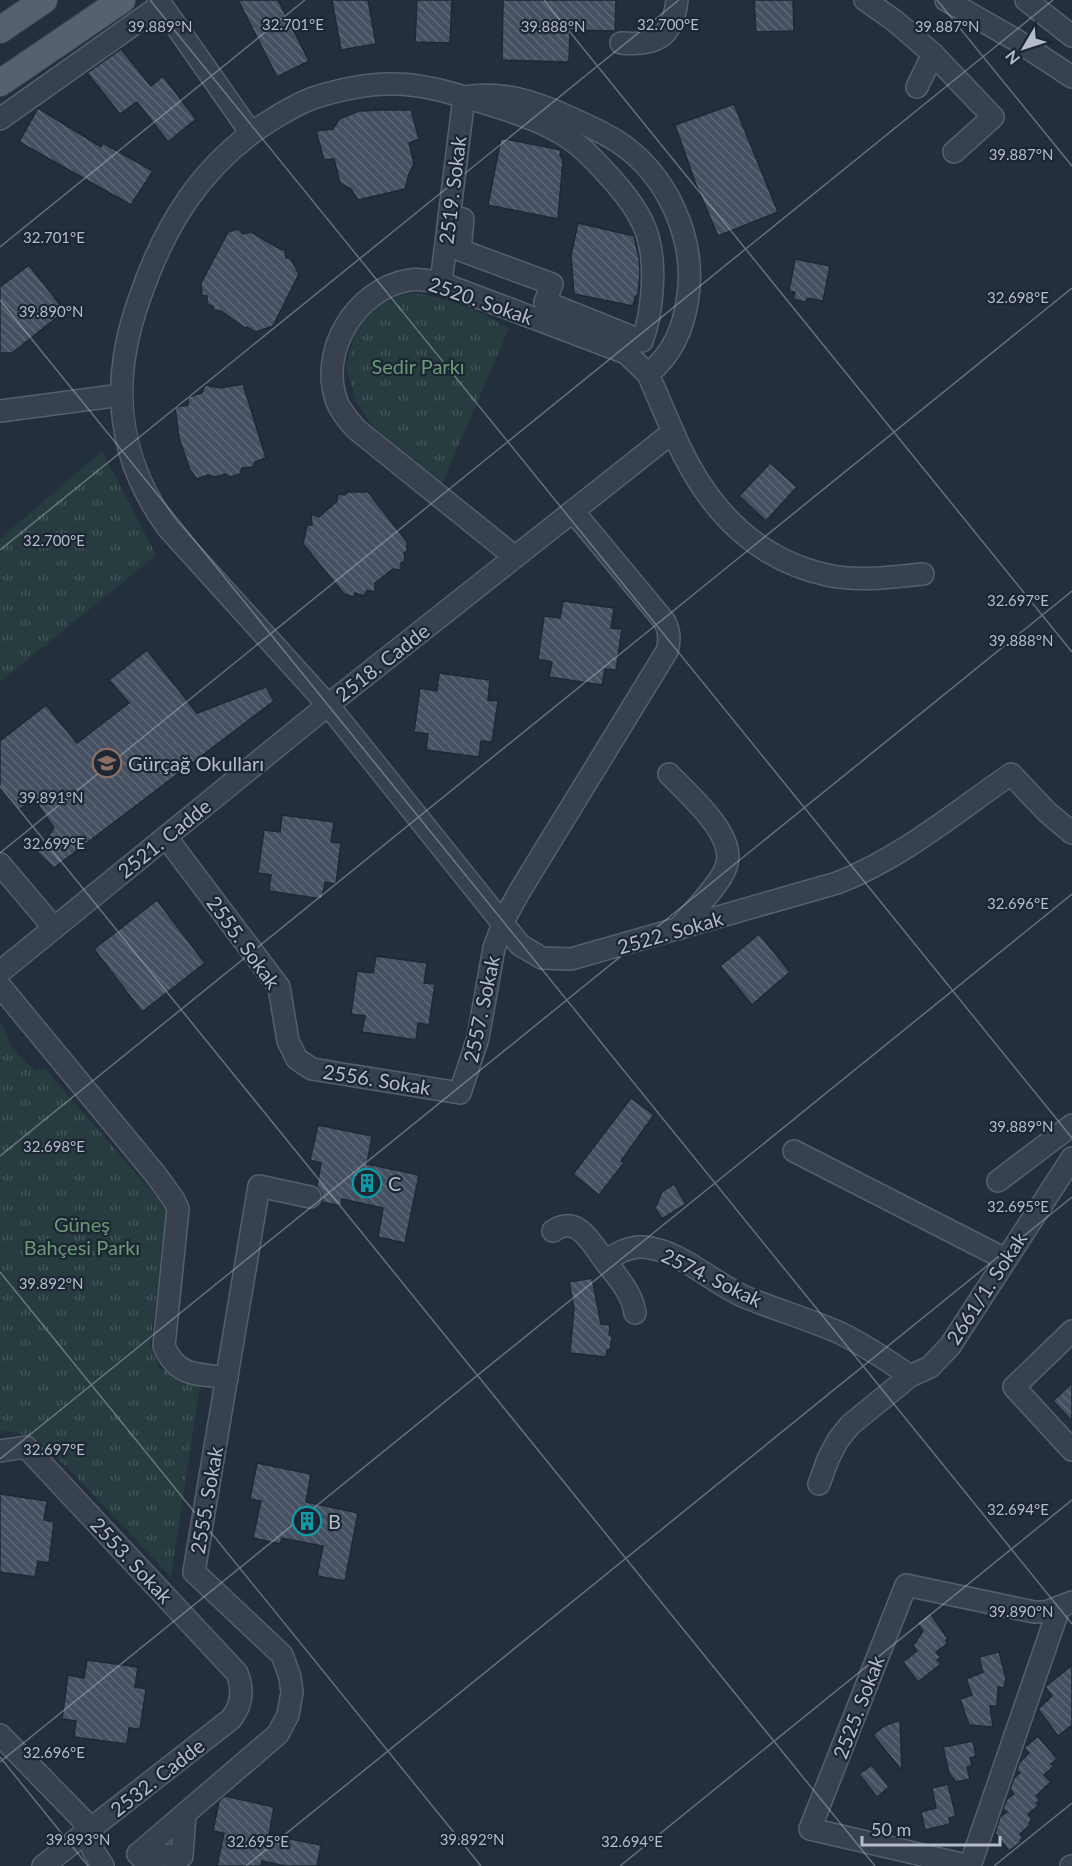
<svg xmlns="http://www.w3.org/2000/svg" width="1072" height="1866" viewBox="0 0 1072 1866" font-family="Lato,sans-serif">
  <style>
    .grass { fill: url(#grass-tufts) }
    .building { fill: url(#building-back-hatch); stroke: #1f2835; stroke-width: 1.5 }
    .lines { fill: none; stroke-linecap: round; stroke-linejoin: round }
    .minor-casing { stroke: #565f6c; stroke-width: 24 }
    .major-casing { stroke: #414a57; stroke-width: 28 }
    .minor { stroke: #38414e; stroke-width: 21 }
    .major { stroke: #56606e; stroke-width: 26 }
    .ticks { fill: none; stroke: #b4bcc9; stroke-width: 1.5; stroke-opacity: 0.45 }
    .labels { text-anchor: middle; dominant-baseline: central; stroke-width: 4.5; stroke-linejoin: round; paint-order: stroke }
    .street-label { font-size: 20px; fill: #b4bcc9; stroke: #1d2633 }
    .park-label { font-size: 20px; fill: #6b9a76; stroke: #1d2633 }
    .poi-label { font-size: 20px; fill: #b4bcc9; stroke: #1d2633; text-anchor: start }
    .ticks-label { font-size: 15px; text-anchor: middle; fill: #b4bcc9; stroke: #1d2633; stroke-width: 4.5; stroke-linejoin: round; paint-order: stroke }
  </style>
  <defs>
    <pattern id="grass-tufts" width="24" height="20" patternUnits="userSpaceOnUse" patternTransform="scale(1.5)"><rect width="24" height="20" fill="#263c3f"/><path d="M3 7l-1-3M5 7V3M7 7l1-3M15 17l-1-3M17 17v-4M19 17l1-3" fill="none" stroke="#435659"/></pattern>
    <pattern id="building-back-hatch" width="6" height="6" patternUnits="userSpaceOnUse" patternTransform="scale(1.5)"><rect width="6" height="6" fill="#455162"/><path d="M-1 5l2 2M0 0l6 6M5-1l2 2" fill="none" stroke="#5d6877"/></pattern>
  </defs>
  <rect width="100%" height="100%" fill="#242f3e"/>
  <g class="grass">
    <path d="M409,293c43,4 63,16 100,35l-68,158 -71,-63 -14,-21 -10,-36 10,-36 15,-18 16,-13z"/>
    <polygon points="102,451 156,555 0,682 0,539"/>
    <polygon points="0,1021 13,1049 35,1071 45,1069 167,1209 150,1345 159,1368 200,1386 171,1577 71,1471 34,1437 4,1430 0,1433"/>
  </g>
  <g class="building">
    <polygon points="238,0 278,0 309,61 277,77"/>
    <polygon points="332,0 368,0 376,44 341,50"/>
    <polygon points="417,0 452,0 450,43 415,42"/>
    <polygon points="503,0 616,0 615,31 570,30 569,62 502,60"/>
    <polygon points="754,0 793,0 794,31 756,32"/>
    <polygon points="121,49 151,86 163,76 196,119 168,142 137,102 120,114 87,73"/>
    <polygon points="734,104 778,212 718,236 695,182 675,125"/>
    <polygon points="38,108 101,147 103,143 153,171 131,205 19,142"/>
    <polygon points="381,110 411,110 419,139 409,143 414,164 409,174 405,189 358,200 351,189 340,183 334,159 324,160 316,131 333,129 339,119 359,111"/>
    <polygon points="501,138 561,150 560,155 563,160 558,219 488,205"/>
    <polygon points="578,223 634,236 639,258 640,273 638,294 635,297 633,306 574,294 571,255"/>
    <polygon points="238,229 243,234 251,232 280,249 285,250 286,258 290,258 299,274 273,326 256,332 247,327 245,328 221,311 213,310 213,306 207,304 207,296 202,295 201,283 228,232"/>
    <polygon points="795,259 830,266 823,301 808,298 805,302 793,299 795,292 789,291"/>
    <polygon points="29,265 65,311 12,353 0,353 0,287"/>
    <polygon points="243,384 266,458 255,462 253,467 242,468 240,474 230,477 225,474 215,477 208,475 197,479 190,470 179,438 175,407 188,405 188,397 202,393 205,385 220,388"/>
    <polygon points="770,463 797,487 766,521 739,496"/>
    <polygon points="348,492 368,492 407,542 407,551 404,553 405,561 401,563 401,570 393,569 375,583 375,592 367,590 364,596 355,593 354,597 344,594 303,544 307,525 312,525 311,514 319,517 337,501 338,494 344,495"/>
    <polygon points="563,601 614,608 611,628 622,629 616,670 605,669 602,685 549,677 552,662 538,659 544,616 560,618"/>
    <polygon points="147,650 197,713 266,687 274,701 54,868 37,852 54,828 34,799 19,810 0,786 0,741 46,705 77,743 129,703 109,680"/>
    <polygon points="439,673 490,680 488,700 498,701 492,742 481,741 479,757 426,750 428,734 414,732 420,688 437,691"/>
    <polygon points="282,815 334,822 331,842 341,843 336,884 325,882 322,899 269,891 271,875 258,873 264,830 280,832"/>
    <polygon points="157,900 205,963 142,1012 94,949"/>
    <polygon points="759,934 790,972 752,1005 720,966"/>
    <polygon points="376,956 427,963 424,983 435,984 429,1025 418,1023 416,1040 362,1032 365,1016 351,1014 357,971 373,973"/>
    <polygon points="631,1098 654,1115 621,1161 624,1163 599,1195 573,1174"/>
    <polygon points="318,1125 372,1136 367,1164 419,1175 405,1243 378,1237 383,1208 342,1199 341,1206 322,1202 322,1194 317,1186 321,1163 310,1160"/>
    <polygon points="674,1184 686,1204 662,1219 655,1208 662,1192"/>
    <polygon points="592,1278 601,1324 610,1325 609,1335 612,1336 610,1350 607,1350 606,1357 570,1353 574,1308 569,1282"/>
    <polygon points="1072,1383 1072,1421 1053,1401"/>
    <polygon points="257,1463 311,1474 306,1502 358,1513 345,1581 317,1576 323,1546 282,1538 280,1544 253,1538 261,1501 250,1499"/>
    <polygon points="0,1494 47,1501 44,1520 54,1522 49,1563 38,1561 35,1577 0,1572"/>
    <polygon points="930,1613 948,1639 946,1640 947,1644 936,1652 941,1657 937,1660 941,1664 918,1682 903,1662 917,1651 913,1646 923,1631 917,1623"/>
    <polygon points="999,1652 1006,1678 1004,1688 998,1687 997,1706 990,1706 993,1727 969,1725 960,1699 972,1695 966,1679 983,1672 979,1657"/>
    <polygon points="87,1660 138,1667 135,1687 146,1689 140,1729 129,1728 127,1744 74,1737 76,1721 62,1719 68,1675 84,1678"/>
    <polygon points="1072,1665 1072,1725 1058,1736 1038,1709 1052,1696 1045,1687"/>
    <polygon points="900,1720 902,1771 873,1735 884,1726"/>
    <polygon points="1038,1736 1057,1759 1051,1764 1054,1766 1044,1775 1051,1782 1036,1796 1040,1800 1036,1803 1039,1805 1028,1814 1032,1819 1029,1823 1030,1825 1020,1834 1023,1838 1020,1840 1021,1842 1009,1851 995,1833 1000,1817 1007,1812 1003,1809 1007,1799 1014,1794 1010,1789 1014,1778 1020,1773 1017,1770 1019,1763 1029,1753 1024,1748"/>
    <polygon points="973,1741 976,1756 970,1758 972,1766 967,1767 970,1779 956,1782 949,1773 943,1747"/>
    <polygon points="872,1765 889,1787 877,1797 859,1774"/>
    <polygon points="948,1784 956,1816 949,1818 950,1824 925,1830 921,1812 936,1808 932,1788"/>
    <polygon points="225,1796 274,1807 269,1835 321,1845 317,1866 285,1866 262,1861 261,1866 217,1866 224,1833 213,1831 219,1801"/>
  </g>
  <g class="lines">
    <g class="minor-casing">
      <g id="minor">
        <polyline points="158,0 251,133"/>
        <polyline points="865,0 895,21 933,54 993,117 954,152"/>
        <polyline points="946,0 1016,40 1072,77"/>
        <polyline points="1026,0 1072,36"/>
        <path d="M621,43c36,3 52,-6 56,-43"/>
        <polyline points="917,87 933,54"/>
        <polyline points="0,119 161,5"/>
        <path d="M449,216l14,3 -3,31 92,34 -7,18 97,39c6,-16 9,-33 10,-50 4,-51 -8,-77 -43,-115 -14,-15 -27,-30 -45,-41 -26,-16 -57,-25 -86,-34 -27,-8 -55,-17 -84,-17 -27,-1 -56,6 -81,14 -16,6 -31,15 -45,24 -67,43 -104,104 -129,178 -29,81 -23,157 29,228l160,177 192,240 22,13 29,1 266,-76c63,-24 119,-71 174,-109l36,38 25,21"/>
        <polyline points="0,411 121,395"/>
        <path d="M673,432c30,71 77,126 154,143 31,7 65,2 96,-1"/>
        <path d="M515,557l-159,-128c-8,-9 -15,-17 -19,-27 -19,-51 19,-113 72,-122 11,-2 21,1 32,3l185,70 22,21"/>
        <path d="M669,774c20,21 69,62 57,93 -6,18 -35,46 -48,62"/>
        <path d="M166,837l113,150 9,54 9,18 15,10 148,24 18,-55 16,-90 12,-32 15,-27 146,-238c3,-10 3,-19 -2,-29l-92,-111"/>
        <polyline points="0,864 54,928"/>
        <path d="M0,972l328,-267 345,-273 -25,-58c25,-20 36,-46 40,-78 8,-58 -21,-122 -70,-154 -15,-10 -32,-17 -49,-25 -36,-16 -66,-26 -105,-20l-23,186"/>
        <path d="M0,986l156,189 18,25 4,9 -14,137c14,32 33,27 63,32"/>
        <polyline points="794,1151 1005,1259"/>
        <polyline points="998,1181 1072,1125"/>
        <path d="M553,1231c25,-17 38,12 52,30 11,-7 24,-15 38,-14 38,3 69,36 102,50 31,13 64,22 95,36 25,12 47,27 70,43"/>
        <path d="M605,1261c12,16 27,31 30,52"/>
        <polyline points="1072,1331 1014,1387 1072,1450"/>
        <path d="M0,1451l26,-4 211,226c7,17 5,32 -6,46l-188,147"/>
        <polyline points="819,1484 828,1459 838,1440 850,1425 910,1376 930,1367 950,1346 1072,1158"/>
        <polyline points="0,1735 83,1820 94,1852 103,1866"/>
        <polyline points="138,1854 278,1734 288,1715 292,1692 290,1677 282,1655 194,1572 259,1186 310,1197"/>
        <polyline points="150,1866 138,1854 182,1856 185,1814"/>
        <polyline points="970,1866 810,1829 906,1585 1034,1612 1046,1612 1072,1602"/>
        <polyline points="970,1866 1059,1608"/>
        <polyline points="1071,1866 1072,1866"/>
      </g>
    </g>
    <g class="major-casing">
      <g id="major">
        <polyline points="0,30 44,0"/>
        <polyline points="0,83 122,0"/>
      </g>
    </g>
    <use href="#minor" class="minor"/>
    <use href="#major" class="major"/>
  </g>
  <path class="ticks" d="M150,0l922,1138M544,0l528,652M937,0l135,166M0,247l305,-247M0,300l1072,1324M0,550l679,-550M0,786l875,1080M0,853l1053,-853M0,1156l1072,-868M0,1272l481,594M0,1459l1072,-868M0,1757l88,109M0,1762l1072,-868M246,1866l826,-669M620,1866l452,-366M994,1866l78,-63"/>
  <defs>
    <g id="school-ring" transform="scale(1.5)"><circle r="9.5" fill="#1d2633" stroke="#8d6e63" stroke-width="1.5"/><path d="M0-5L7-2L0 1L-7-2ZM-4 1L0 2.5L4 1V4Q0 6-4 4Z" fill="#8d6e63"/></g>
    <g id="building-ring" transform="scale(1.5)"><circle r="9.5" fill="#1d2633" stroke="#0f9aa8" stroke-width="1.5"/><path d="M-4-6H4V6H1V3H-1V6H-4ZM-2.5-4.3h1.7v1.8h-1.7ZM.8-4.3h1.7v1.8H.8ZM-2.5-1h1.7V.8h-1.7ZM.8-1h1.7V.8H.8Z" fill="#0f9aa8"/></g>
  </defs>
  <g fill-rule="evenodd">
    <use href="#school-ring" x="107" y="763"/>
    <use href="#building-ring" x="367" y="1183"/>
    <use href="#building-ring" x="307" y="1521"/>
  </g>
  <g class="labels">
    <g class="street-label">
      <text transform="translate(452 190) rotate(-83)">2519. Sokak</text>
      <text transform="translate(481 300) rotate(19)">2520. Sokak</text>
      <text transform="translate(382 662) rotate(-38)">2518. Cadde</text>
      <text transform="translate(164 838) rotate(-39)">2521. Cadde</text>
      <text transform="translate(670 932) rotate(-16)">2522. Sokak</text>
      <text transform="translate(244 942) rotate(54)">2555. Sokak</text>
      <text transform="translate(481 1009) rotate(-78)">2557. Sokak</text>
      <text transform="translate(377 1079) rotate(9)">2556. Sokak</text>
      <text transform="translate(712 1277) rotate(26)">2574. Sokak</text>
      <text transform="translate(986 1288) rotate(-57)">2661/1. Sokak</text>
      <text transform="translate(206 1500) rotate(-80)">2555. Sokak</text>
      <text transform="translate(132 1560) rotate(47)">2553. Sokak</text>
      <text transform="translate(858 1707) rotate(-69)">2525. Sokak</text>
      <text transform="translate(157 1777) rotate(-38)">2532. Cadde</text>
    </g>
    <g class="park-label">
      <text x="418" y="366">Sedir Parkı</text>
      <text x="82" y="1224">Güneş<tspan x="82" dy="23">Bahçesi Parkı</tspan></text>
    </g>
    <g class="poi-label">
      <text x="128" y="763">Gürçağ Okulları</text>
      <text x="388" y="1183">C</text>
      <text x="328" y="1521">B</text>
    </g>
  </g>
  <g class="ticks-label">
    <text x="293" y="30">32.701°E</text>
    <text x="668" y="30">32.700°E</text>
    <text x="160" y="32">39.889°N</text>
    <text x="553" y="32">39.888°N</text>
    <text x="947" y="32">39.887°N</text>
    <text x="1021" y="160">39.887°N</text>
    <text x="54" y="243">32.701°E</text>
    <text x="1018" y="303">32.698°E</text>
    <text x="51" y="317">39.890°N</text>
    <text x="54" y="546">32.700°E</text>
    <text x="1018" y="606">32.697°E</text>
    <text x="1021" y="646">39.888°N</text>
    <text x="51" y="803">39.891°N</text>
    <text x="54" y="849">32.699°E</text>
    <text x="1018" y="909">32.696°E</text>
    <text x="1021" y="1132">39.889°N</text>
    <text x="54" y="1152">32.698°E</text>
    <text x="1018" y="1212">32.695°E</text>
    <text x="51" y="1289">39.892°N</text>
    <text x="54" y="1455">32.697°E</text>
    <text x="1018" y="1515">32.694°E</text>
    <text x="1021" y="1617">39.890°N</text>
    <text x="54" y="1758">32.696°E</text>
    <text x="78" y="1845">39.893°N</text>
    <text x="472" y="1845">39.892°N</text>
    <text x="258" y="1847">32.695°E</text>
    <text x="632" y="1847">32.694°E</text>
  </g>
  <g transform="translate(1024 48) rotate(231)" stroke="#1d2633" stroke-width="4.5" paint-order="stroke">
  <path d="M0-4.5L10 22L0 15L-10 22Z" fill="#b4bcc9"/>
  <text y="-9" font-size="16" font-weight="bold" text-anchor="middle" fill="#b4bcc9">N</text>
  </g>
  <path d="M862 1836v9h138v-9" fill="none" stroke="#b4bcc9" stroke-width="3"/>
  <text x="871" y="1836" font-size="18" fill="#b4bcc9" stroke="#1d2633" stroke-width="4.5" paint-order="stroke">50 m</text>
</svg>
